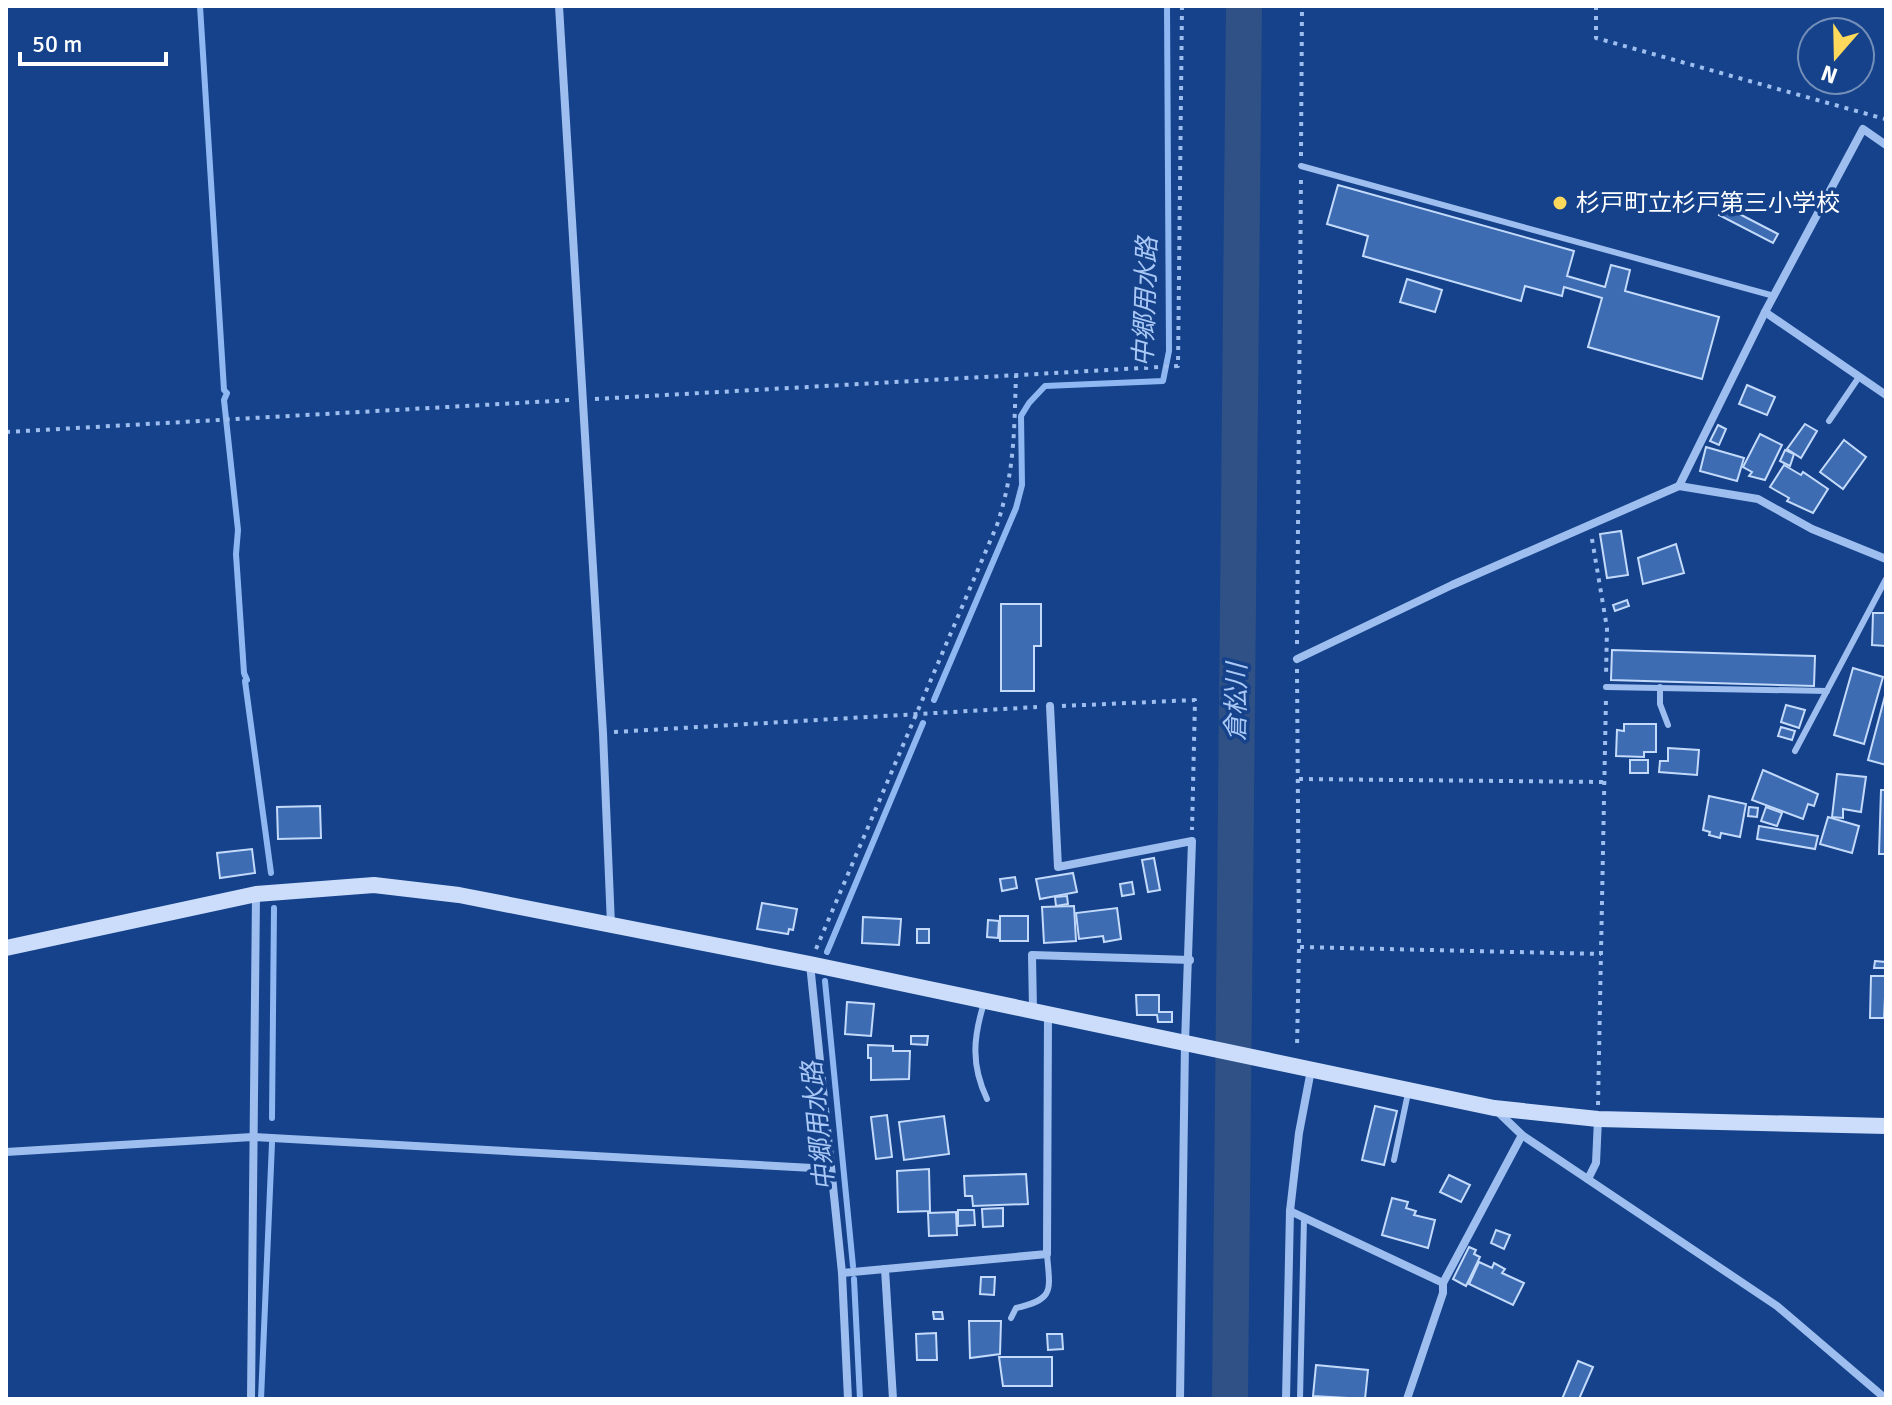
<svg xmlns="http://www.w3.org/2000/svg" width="1892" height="1405" viewBox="0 0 1892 1405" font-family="Signika,'Noto Sans JP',sans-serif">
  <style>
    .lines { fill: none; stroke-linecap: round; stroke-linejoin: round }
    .stream { stroke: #8fb8f2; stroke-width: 6 }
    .river { stroke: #2f5186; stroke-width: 36 }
    .building { fill: #3d6cb3; stroke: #c3dafb; stroke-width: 2 }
    .path { stroke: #9dbeef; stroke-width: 4; stroke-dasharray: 4 6; stroke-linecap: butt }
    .lane { stroke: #9dbeef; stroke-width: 6 }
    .street { stroke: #9dbeef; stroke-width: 8 }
    .secondary { stroke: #cbddfb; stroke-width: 16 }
    .poi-dot { fill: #ffd95b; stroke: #15428a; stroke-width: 3 }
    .labels { text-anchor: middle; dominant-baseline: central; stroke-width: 7; stroke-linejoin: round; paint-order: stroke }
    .poi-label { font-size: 24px; fill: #fff; stroke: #15428a; text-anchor: start }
    .water-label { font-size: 26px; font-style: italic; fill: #a9c8f6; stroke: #15428a }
  </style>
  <rect width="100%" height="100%" fill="#15428a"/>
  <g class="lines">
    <g class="stream">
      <polyline points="200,6 224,390 227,393 224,400 238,530 236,554 244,673 247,680 245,681 271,873"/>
      <polyline points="934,700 1016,508 1022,485 1021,416 1029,403 1045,386 1163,381 1169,351 1167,6"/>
      <polyline points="827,952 923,723"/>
      <polyline points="825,981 853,1266"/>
      <polyline points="272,1118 274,908"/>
      <polyline points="854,1279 860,1399"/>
      <polyline points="261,1399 272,1143"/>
    </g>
    <polyline class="river" points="1230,1399 1244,6"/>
  </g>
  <g class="building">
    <polygon points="1338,185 1574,251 1567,276 1605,287 1611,265 1630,270 1625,291 1719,317 1702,379 1588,347 1602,298 1564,287 1562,296 1525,286 1521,301 1363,256 1368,236 1327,224"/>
    <polygon points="1724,206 1778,234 1773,243 1719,215"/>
    <polygon points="1407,279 1442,290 1435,312 1400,302"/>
    <polygon points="1747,385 1775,397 1767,415 1739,404"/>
    <polygon points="1805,424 1817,431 1801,458 1787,449"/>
    <polygon points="1718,425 1726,429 1719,445 1710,441"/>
    <polygon points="1760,434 1782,445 1765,480 1749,476 1752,472 1743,467"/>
    <polygon points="1844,440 1866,457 1843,489 1820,472"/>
    <polygon points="1706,447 1744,458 1737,481 1700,471"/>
    <polygon points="1785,450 1794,454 1790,466 1780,461"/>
    <polygon points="1784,465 1801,475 1803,472 1828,489 1813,513 1787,501 1789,498 1770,487"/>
    <polygon points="1621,531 1628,575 1607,578 1600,534"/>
    <polygon points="1676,544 1684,573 1643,584 1638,558"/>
    <polygon points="1627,600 1629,606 1615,611 1613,605"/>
    <polygon points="1001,604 1041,604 1041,646 1034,646 1034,691 1001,691"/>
    <polygon points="1873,613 1886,613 1886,646 1872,645"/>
    <polygon points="1612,650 1815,656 1814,686 1611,680"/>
    <polygon points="1853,668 1883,677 1864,744 1834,735"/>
    <polygon points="1886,692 1886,765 1868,760"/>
    <polygon points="1786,705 1805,710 1799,728 1781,722"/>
    <polygon points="1624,724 1656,724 1656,752 1644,752 1644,757 1616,756 1617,730 1624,731"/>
    <polygon points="1781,727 1795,731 1792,740 1778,736"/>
    <polygon points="1668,748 1699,750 1697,775 1659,772 1660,761 1668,761"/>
    <rect x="1630" y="760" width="18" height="13"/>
    <polygon points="1763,770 1818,794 1814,806 1808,804 1803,819 1752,800"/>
    <polygon points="1837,774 1866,777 1861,812 1843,809 1843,818 1832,817"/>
    <polygon points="1881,790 1886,790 1886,854 1879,854"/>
    <polygon points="1709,796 1746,804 1740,837 1721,833 1720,838 1709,835 1710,832 1703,830"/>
    <polygon points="320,806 321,838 278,839 277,807"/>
    <polygon points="1749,807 1758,808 1757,817 1748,816"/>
    <polygon points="1766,807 1782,813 1777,826 1761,821"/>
    <polygon points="1828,817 1859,826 1852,853 1820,844"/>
    <polygon points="1759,826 1818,836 1815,849 1757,839"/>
    <polygon points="252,849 255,873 220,878 217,853"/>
    <polygon points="1154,858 1160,890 1148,892 1142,860"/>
    <polygon points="1073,873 1077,892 1040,899 1036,879"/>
    <polygon points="1015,877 1017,888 1002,891 1000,879"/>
    <polygon points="1132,882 1134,894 1122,896 1120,884"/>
    <polygon points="1067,896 1068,904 1056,906 1055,897"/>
    <polygon points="762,903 797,909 793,930 789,929 788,934 757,929"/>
    <polygon points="1074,906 1076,941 1044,943 1042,907"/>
    <polygon points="1117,908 1121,939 1104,942 1103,936 1079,939 1076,913"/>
    <rect x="1000" y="916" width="28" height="25"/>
    <polygon points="863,917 901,919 899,945 862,943"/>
    <polygon points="988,920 999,921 998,938 987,937"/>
    <rect x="917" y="929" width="12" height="14"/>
    <polygon points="1875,961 1886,962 1886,968 1874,968"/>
    <polygon points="1871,976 1886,976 1884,1018 1870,1018"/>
    <polygon points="1136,995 1159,995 1159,1012 1172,1012 1172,1022 1158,1022 1157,1015 1137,1015"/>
    <polygon points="847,1002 874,1004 871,1036 845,1034"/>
    <polygon points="911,1036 928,1036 927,1045 911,1044"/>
    <polygon points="868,1045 893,1046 893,1051 910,1051 909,1079 871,1080 871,1058 868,1058"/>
    <polygon points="1375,1106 1397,1111 1384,1165 1362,1160"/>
    <polygon points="887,1115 892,1157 876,1159 871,1117"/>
    <polygon points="944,1116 949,1154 904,1160 899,1122"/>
    <polygon points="929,1169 930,1211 898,1212 897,1171"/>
    <polygon points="1026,1174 1028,1204 973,1206 972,1196 965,1196 964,1176"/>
    <polygon points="1449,1175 1470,1185 1461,1202 1440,1192"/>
    <polygon points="1392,1198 1408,1202 1406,1208 1416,1211 1414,1215 1435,1220 1428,1248 1382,1235"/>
    <polygon points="1003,1208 1003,1226 983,1227 982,1209"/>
    <polygon points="958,1210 974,1210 975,1225 958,1226"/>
    <polygon points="956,1212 957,1235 929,1236 928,1213"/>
    <polygon points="1496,1230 1510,1235 1504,1249 1491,1243"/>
    <polygon points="1469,1247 1476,1250 1474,1254 1480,1257 1466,1286 1453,1279"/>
    <polygon points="1479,1262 1492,1268 1494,1263 1505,1269 1502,1273 1524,1283 1513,1305 1469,1284"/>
    <polygon points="981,1277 995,1277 994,1295 980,1294"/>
    <polygon points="933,1312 942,1312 943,1319 934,1319"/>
    <polygon points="969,1321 1001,1321 1000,1354 970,1358"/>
    <polygon points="936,1333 937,1360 917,1360 916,1334"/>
    <polygon points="1047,1334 1062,1334 1063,1349 1048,1350"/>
    <polygon points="999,1357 1052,1357 1052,1386 1003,1386"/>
    <polygon points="1578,1361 1593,1367 1579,1399 1562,1399"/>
    <polygon points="1316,1365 1368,1370 1365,1399 1313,1396"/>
  </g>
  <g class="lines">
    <g class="path">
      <polyline points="1596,6 1596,38 1885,119"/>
      <polyline points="1301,156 1302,6"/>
      <polyline points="595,399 1178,366 1182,6"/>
      <polyline points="6,432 571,400"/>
      <polyline points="1592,539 1607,628 1606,677"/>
      <polyline points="1297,644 1301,177"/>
      <polyline points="1297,669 1299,947 1297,1048"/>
      <polyline points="1062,706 1195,700 1192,830"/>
      <polyline points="614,732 1037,707"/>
      <polyline points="1299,779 1605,782"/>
      <polyline points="1300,947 1601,954"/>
      <path d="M816,949l181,-424c18,-55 17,-93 19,-150"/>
      <polyline points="1598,1105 1606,697"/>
    </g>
    <g class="lane">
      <polyline points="1301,166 1774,296"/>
      <polyline points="1829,421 1859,377"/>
      <polyline points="1606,687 1827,691"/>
      <polyline points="1660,687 1660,704 1668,725"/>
      <polyline points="1795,751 1886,579"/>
      <path d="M984,1003c-11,35 -13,62 3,96"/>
      <polyline points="1394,1160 1408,1093"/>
      <path d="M1011,1318l5,-10c39,-9 34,-17 31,-54"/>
      <polyline points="1300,1399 1304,1218"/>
    </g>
    <g class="street">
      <polyline points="559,6 603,733 611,925"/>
      <polyline points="1765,312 1886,395"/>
      <polyline points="1679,486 1758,499 1812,529 1886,559"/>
      <polyline points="1297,659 1452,585 1679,486 1765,312 1863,129 1886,145"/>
      <polyline points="1050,706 1058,867 1192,841 1185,1043 1180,1399"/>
      <polyline points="810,964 842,1273 848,1399"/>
      <polyline points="1033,1010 1032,955 1190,960"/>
      <polyline points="1495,1109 1522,1135 1777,1306 1886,1399"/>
      <polyline points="6,1152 252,1137 831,1169"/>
      <polyline points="1588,1179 1596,1163 1598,1119"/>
      <polyline points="1290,1211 1443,1283"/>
      <polyline points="885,1269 893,1399"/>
      <polyline points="842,1273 1047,1254 1048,1014"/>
      <polyline points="251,1399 256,894"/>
      <polyline points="1286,1399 1290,1211 1299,1133 1311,1070"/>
      <polyline points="1407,1399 1443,1293 1443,1283 1522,1135"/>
    </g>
    <polyline class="secondary" points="6,948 256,894 374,885 459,895 810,964 1494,1108 1598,1119 1886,1126"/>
  </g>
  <circle class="poi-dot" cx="1560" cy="203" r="8"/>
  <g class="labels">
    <g class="poi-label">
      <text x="1576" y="203">杉戸町立杉戸第三小学校</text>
    </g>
    <g class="water-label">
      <text transform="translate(1146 302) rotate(-88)">中郷用水路</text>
      <text transform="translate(1237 702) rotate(-89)">倉松川</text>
      <text transform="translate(819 1126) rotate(-96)">中郷用水路</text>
    </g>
  </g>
  <rect width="1892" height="1405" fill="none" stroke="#ffffff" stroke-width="16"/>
  <g transform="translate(1836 56) rotate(200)"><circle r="38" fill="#15428a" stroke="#738eb9" stroke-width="2"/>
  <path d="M0-6L14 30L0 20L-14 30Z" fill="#ffd95b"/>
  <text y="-12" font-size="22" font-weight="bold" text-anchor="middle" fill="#ffffff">N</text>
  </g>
  <path d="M20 52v12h146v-12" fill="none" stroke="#ffffff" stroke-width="4"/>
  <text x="32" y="52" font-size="24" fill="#ffffff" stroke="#15428a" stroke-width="6" paint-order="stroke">50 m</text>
</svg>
